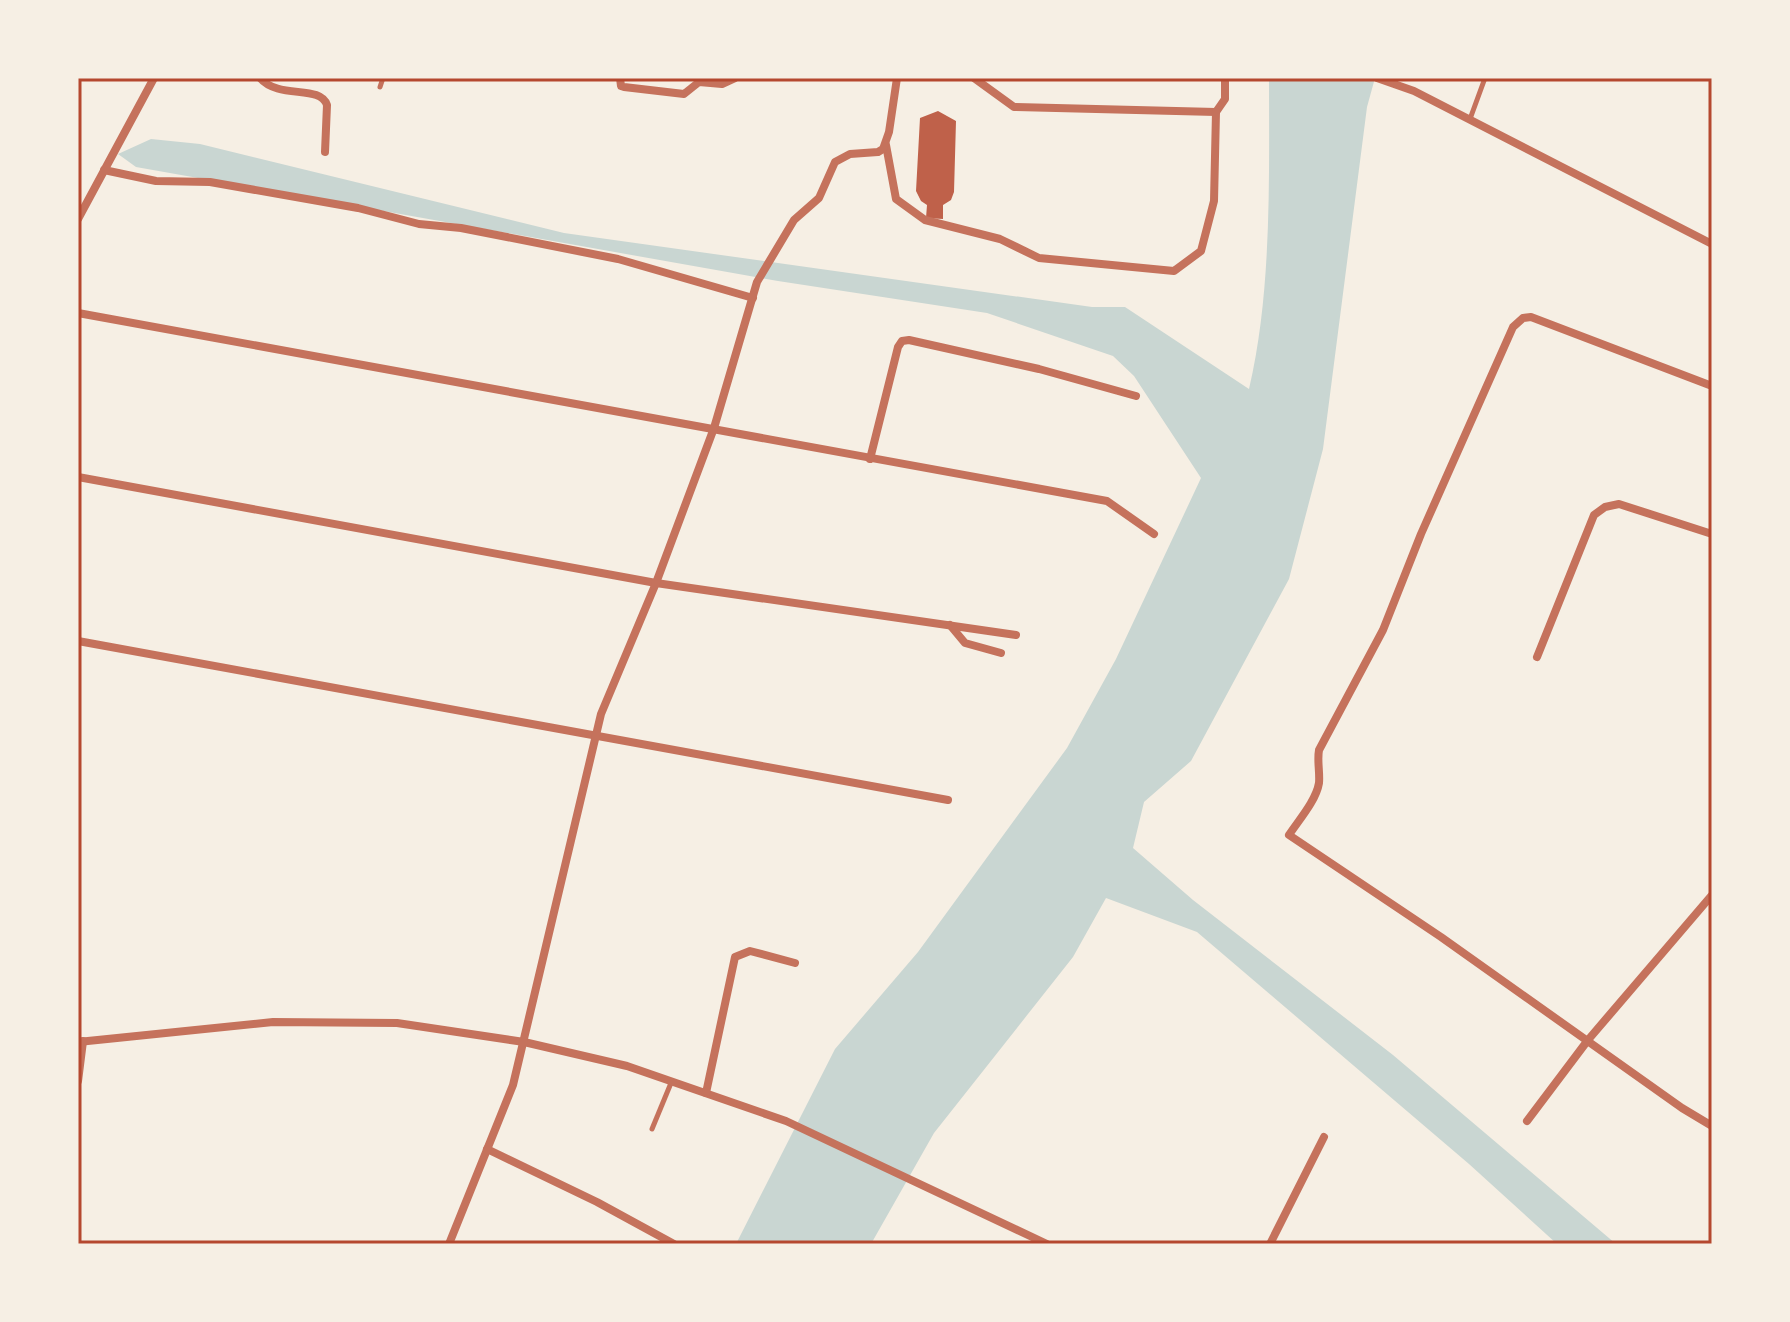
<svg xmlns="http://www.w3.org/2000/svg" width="1790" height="1322" viewBox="0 0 1790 1322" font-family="Lato,sans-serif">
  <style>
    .water { fill: #c9d6d2 }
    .building { fill: #bf614a }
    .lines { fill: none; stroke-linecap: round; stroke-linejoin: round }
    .service { stroke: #c5725c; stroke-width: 5 }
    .minor { stroke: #c5725c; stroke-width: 8 }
    .neatline { fill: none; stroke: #b5482f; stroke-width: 3 }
  </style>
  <rect width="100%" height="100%" fill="#f6efe4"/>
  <path class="water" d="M1269,78h106l-8,29 -44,342 -34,130 -98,182 -47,41 -11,46 60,52 200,155 223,189h-59l-88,-80 -272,-232 -91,-34 -33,59 -139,176 -63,111h-135l99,-195 83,-97 149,-204 49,-89 85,-181 -67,-102 -21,-20 -126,-43 -209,-32 -642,-114 -18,-13 33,-15 49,5 364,89 528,74h33l124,82c23,-98 20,-210 20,-311z"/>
  <polygon class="building" points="938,111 956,121 954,192 951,200 943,205 943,219 926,218 927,205 921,201 916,191 920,118"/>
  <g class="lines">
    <g class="service">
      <polyline points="380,87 383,78"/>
      <polyline points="1470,119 1485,78"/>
      <polyline points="652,1129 671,1083"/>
    </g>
    <g class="minor">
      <path d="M260,78c19,22 60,6 67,27l-2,47"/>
      <polyline points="620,78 621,86 624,87 684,94 699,82 722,84 735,78"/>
      <polyline points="974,78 1014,107 1216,112 1225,99 1225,78"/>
      <polyline points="1377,78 1414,91 1712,244"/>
      <polyline points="886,145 896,199 925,220 1000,239 1039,258 1174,271 1201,251 1214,201 1216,112"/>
      <polyline points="104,170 156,181 210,182 358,208 419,224 461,228 618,259 753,298"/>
      <polyline points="78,219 154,78"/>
      <polyline points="78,313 1107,501 1154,534"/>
      <path d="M1712,386l-181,-69 -8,1 -10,9 -92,207 -38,96 -64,120c-2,11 1,22 0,33 -3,18 -21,38 -30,52l152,102 241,171 30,18"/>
      <polyline points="870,459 898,347 902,341 909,340 1039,369 1136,396"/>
      <polyline points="78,477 656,583 1016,635"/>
      <polyline points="950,625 965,643 1001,653"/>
      <polyline points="78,641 948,800"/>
      <polyline points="1537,657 1594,515 1605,507 1619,504 1712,534"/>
      <polyline points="78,1042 273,1022 397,1023 524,1042 627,1066 786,1121 1047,1244"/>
      <polyline points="78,1081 83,1041"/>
      <polyline points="706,1093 735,957 750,951 795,963"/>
      <polyline points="1527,1121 1588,1040 1712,895"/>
      <polyline points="487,1149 597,1202 674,1244"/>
      <polyline points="449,1244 513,1085 601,714 656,583 714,428 757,282 794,220 819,198 835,162 850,154 878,152 883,149 889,132 897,78"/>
      <polyline points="1270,1244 1324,1137"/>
    </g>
  </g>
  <rect width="1790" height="1322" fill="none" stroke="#f6efe4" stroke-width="160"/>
  <rect x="80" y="80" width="1630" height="1162" class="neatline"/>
</svg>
